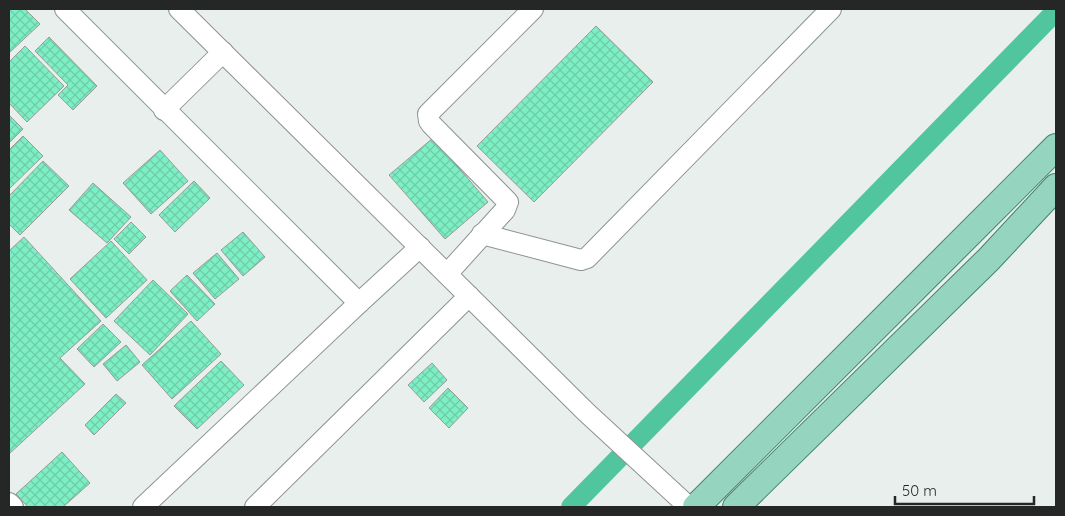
<svg xmlns="http://www.w3.org/2000/svg" width="1065" height="516" viewBox="0 0 1065 516" font-family="Quicksand,sans-serif">
  <style>
    .lines { fill: none; stroke-linecap: round; stroke-linejoin: round }
    .canal { stroke: #51c59d; stroke-width: 20 }
    .building { fill: url(#building-cross-hatch); stroke: #959c99 }
    .minor-casing { stroke: #8d9491; stroke-width: 22 }
    .major-casing { stroke: #3f856c; stroke-width: 28 }
    .minor { stroke: #fff; stroke-width: 20 }
    .major { stroke: #95d4be; stroke-width: 26 }
  </style>
  <defs>
    <pattern id="building-cross-hatch" width="8" height="8" patternUnits="userSpaceOnUse" patternTransform="scale(1.25)"><rect width="8" height="8" fill="#7eefc5"/><path d="M0 0l8 8M0 8l8-8" fill="none" stroke="#6dcda9"/></pattern>
  </defs>
  <rect width="100%" height="100%" fill="#e8efec"/>
  <g class="lines">
    <polyline class="canal" points="571,507 1056,11"/>
  </g>
  <g class="building">
    <polygon points="9,9 25,9 40,24 9,53"/>
    <polygon points="596,26 653,82 534,202 477,146"/>
    <polygon points="49,37 97,86 73,110 58,95 68,85 35,51"/>
    <polygon points="25,46 64,86 27,122 9,103 9,62"/>
    <polygon points="9,115 23,129 9,143"/>
    <polygon points="23,136 43,156 9,189 9,150"/>
    <polygon points="433,138 488,202 445,239 389,175"/>
    <polygon points="160,150 188,181 151,214 123,183"/>
    <polygon points="43,161 69,186 20,235 9,224 9,196"/>
    <polygon points="194,181 210,198 175,232 159,215"/>
    <polygon points="93,183 131,217 107,243 69,210"/>
    <polygon points="131,222 146,237 129,254 114,239"/>
    <polygon points="243,232 265,257 243,276 221,250"/>
    <polygon points="24,237 101,321 60,358 85,384 9,454 9,251"/>
    <polygon points="111,241 147,280 106,318 70,279"/>
    <polygon points="217,253 239,279 215,299 193,273"/>
    <polygon points="187,275 215,304 197,321 170,291"/>
    <polygon points="153,280 188,314 150,355 114,321"/>
    <polygon points="191,321 221,354 172,399 142,365"/>
    <polygon points="103,324 121,342 94,367 77,349"/>
    <polygon points="126,345 140,362 117,381 103,364"/>
    <polygon points="221,361 244,385 197,429 174,406"/>
    <polygon points="432,363 447,380 424,402 408,385"/>
    <polygon points="448,388 468,408 449,428 429,408"/>
    <polygon points="116,394 126,403 94,435 85,425"/>
    <polygon points="62,452 90,483 63,507 28,507 16,494"/>
  </g>
  <g class="lines">
    <g class="minor-casing">
      <g id="minor">
        <polyline points="65,9 359,303"/>
        <polyline points="179,9 586,412 689,507"/>
        <polyline points="164,110 223,52"/>
        <polyline points="482,234 581,260 587,258 831,9"/>
        <polyline points="447,274 505,210 508,202 431,124 429,121 428,114 533,9"/>
        <polyline points="9,503 13,507"/>
        <polyline points="143,507 359,303 420,247"/>
        <polyline points="255,507 469,296"/>
      </g>
    </g>
    <g class="major-casing">
      <g id="major">
        <polyline points="696,507 1056,147"/>
        <polyline points="736,507 989,259 1056,187"/>
      </g>
    </g>
    <use href="#minor" class="minor"/>
    <use href="#major" class="major"/>
  </g>
  <rect width="1065" height="516" fill="none" stroke="#242725" stroke-width="20"/>
  <path d="M895 496v8h139v-8" fill="none" stroke="#242725" stroke-width="2.5"/>
  <text x="902" y="496" font-size="15" fill="#242725" stroke="#e8efec" stroke-width="4" paint-order="stroke">50 m</text>
</svg>
